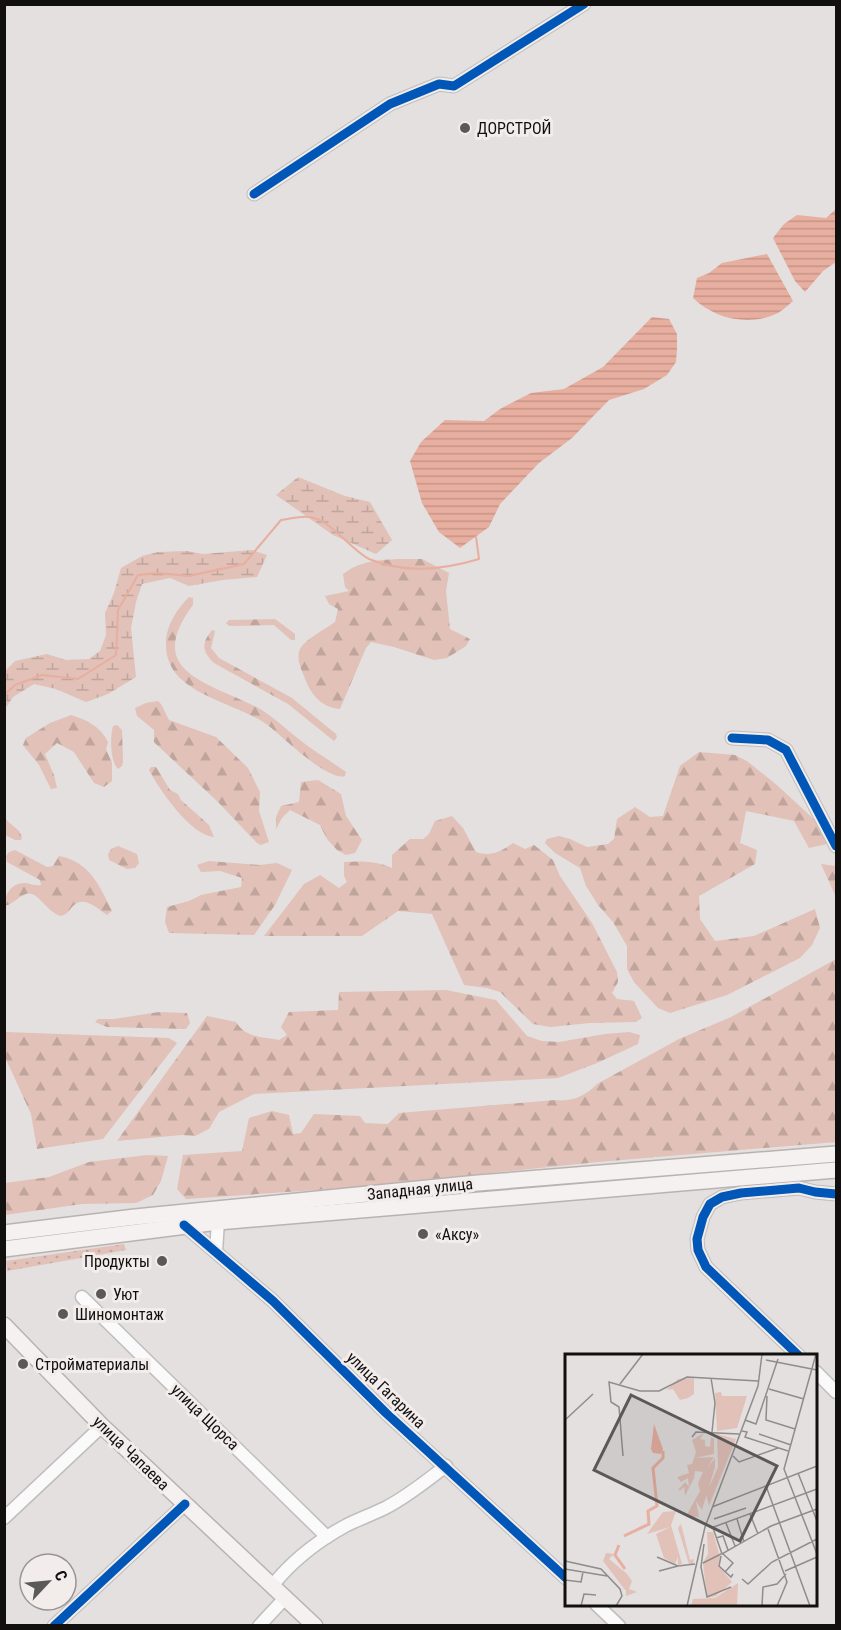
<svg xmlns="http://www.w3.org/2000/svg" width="841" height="1630" viewBox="0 0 841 1630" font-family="'Roboto Condensed',sans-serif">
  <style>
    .green { fill: url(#green-dots) }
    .forest { fill: url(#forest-firs) }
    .wetland { fill: url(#wetland-marsh) }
    .water { fill: url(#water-rules) }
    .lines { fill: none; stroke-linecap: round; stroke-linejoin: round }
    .stream { stroke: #e8ae9f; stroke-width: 2 }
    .minor-casing { stroke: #bfbdbd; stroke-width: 15 }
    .major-casing { stroke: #bab2b0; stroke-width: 18 }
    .minor { stroke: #fbfafa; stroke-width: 12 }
    .major { stroke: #f4f1f0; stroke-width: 15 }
    .cycleway-casing { stroke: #f2ecea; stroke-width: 13 }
    .cycleway { stroke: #0057b8; stroke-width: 9 }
    .poi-dot { fill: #5b5958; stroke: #f2ecea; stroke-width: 2 }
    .labels { text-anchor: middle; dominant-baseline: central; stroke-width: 6; stroke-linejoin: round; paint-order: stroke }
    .poi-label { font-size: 16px; fill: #12100f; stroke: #f2ecea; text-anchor: start }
    .street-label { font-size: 16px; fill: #12100f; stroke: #f2ecea }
    .inset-river { fill: none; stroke: #e8ae9f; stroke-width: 3 }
    .inset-road { fill: none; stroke: #8f8d8c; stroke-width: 1.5 }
    .view { fill: #5b5958; fill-opacity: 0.15; stroke: #5b5958; stroke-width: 3 }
    .inset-edge { fill: none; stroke: #12100f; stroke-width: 3 }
  </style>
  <defs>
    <pattern id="green-dots" width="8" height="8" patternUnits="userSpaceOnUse" patternTransform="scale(1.5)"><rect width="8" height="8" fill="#e1c1b8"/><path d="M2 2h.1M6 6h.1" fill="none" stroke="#c0a59d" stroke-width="1.8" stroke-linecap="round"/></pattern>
    <pattern id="forest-firs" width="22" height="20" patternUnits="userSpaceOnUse" patternTransform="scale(1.5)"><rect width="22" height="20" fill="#e1c1b8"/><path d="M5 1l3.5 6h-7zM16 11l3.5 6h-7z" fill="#c0a59d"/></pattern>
    <pattern id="wetland-marsh" width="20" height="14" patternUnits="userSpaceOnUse" patternTransform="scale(1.5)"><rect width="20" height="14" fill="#e1c1b8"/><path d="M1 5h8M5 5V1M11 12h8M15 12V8" fill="none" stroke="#c0a59d"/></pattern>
    <pattern id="water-rules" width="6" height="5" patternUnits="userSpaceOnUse" patternTransform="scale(1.5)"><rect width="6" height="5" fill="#e8ae9f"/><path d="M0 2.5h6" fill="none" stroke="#c69588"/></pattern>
  </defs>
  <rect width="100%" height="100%" fill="#e3e0df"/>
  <polygon class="green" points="124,1244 126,1250 7,1271 6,1261"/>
  <g class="forest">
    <path d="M422,559l27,14 -3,18 4,38 20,10 -4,7 -19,12 -13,2 -40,-13 -23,-5 -5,6 -26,61c-20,-2 -30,-16 -36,-33 -3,-7 -7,-16 -5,-24 2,-11 27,-23 36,-30l3,-13 -9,-5 -4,-8 24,-5 -4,-4 -2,-13c21,-17 53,-15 79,-15z"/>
    <path d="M189,597l4,1v7c-52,69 20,78 67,104 15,9 27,21 40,31 15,12 31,21 46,32l-1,4c-16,6 -61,-38 -75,-49 -32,-26 -103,-31 -104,-81 -1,-19 10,-36 23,-49z"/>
    <polygon points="275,619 295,634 295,640 291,640 274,625 229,626 226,623 229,620"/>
    <path d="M212,630l3,1 -4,17 8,10 73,40 44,36 1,3 -3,4 -46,-37 -74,-41c-12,-12 -13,-19 -2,-33z"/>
    <polygon points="158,701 161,704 169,720 216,737 248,768 260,792 259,811 269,842 261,845 257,843 218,802 157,745 154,742 154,730 137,716 135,708 146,703"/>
    <path d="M71,715c16,5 29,11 37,27l-2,7 6,14v18l-8,6 -10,-4 -20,-31 -17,-9 -12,11 9,21 3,13 -6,1 -12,-24 -16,-20 3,-7 24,-15z"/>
    <path d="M117,725l5,5 1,32 -1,4 -4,3c-8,-8 -8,-32 -5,-43z"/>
    <polygon points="699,752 735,755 747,761 778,786 819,824 827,844 809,848 794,821 746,811 740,843 757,850 755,864 699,896 700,919 715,941 754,936 815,909 820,928 812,945 800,958 727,995 670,1013 658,1008 634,982 627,969 627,946 613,922 598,905 586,886 580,868 555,853 545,843 547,839 559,836 570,839 587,847 608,844 614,839 617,819 635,807 650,817 663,816 680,766"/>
    <path d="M151,767h5l14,23 8,4 3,6 28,25 5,12c-23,-1 -55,-48 -65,-67z"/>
    <polygon points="318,780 341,794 346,816 362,840 355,853 346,855 337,850 327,839 320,825 290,810 282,818 276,829 276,817 281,806 299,802 301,782"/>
    <path d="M452,816l11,12 13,24c15,5 24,0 37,-9l12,6 9,-4 19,15 7,16 32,47 25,49 1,10 -6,11 5,6 17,2 8,17 -6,4 -46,1 -40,4 -17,-3 -33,-32 -13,-4 -23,-3 -32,-71 -34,-3 -36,25h-98l40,-52 16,-9 19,13 8,-6 -3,-6v-14c16,-1 33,-1 48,6v-13l18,-16h13l6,-5 6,-13z"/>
    <polygon points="4,818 19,831 22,837 21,840 15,840 5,835"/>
    <polygon points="118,846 137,854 139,863 135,868 127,869 109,860 108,854 111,849"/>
    <path d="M15,850l32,17 6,-1 6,-10c31,6 40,29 53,55l-5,4c-10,-7 -24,-21 -35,-8 -4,5 -5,7 -11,9 -14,-3 -23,-26 -35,-22 -8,3 -13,10 -21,12 -1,-12 7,-24 21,-23 6,1 9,3 15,2l-1,-5 -33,-18 -1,-6 3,-4z"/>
    <polygon points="209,861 260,865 277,863 292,870 275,905 254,935 169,933 165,922 167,907 189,901 201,895 241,887 242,878 220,871 201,872 197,865"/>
    <polygon points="821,864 836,866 836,897"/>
    <path d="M836,959v183l-238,20 -252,26 -160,11 -9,-10 6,-34 59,-4 7,-33 23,-7 17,4 4,19 8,-1 13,-19 46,2 5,7 23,1 11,-11 156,-13c18,2 30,-4 42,-16l82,-45 52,-22z"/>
    <path d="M446,990l50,10 31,36 15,5 17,1 46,-8 24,-2 11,3 -2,9 -41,19 -39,15 -304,16 -35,18 -10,17 -14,7 -13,-1 -65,6 90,-125 29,6c10,16 26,15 43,18l8,-5 -6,-8 8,-15 49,-2 1,-18z"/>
    <polygon points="159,1012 187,1013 190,1023 186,1029 107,1027 95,1022 98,1019 114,1019"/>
    <polygon points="5,1032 169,1038 177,1043 103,1139 37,1149 31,1114 5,1057"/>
    <polygon points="147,1155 168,1156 161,1181 153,1195 136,1203 82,1204 5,1215 5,1183 49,1177 89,1162"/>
  </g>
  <g class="wetland">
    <polygon points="298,477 345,496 370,502 392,540 376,554 333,535 276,495"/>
    <polygon points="252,550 267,555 257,577 223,580 189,586 170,578 142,584 136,602 131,628 136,677 108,694 86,702 56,689 34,684 13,697 5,709 5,671 15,661 47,654 66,660 89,659 100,651 106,635 105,613 114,593 121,568 142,556 158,552 187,551 203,554"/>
  </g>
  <g class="water">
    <polygon points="836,209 836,262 823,271 805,292 795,281 773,238 784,224 797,215 826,218"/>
    <path d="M767,254l26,47c-5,4 -10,9 -15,12 -29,14 -63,6 -85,-15l4,-20 12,-5 13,-10z"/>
    <polygon points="652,317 669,319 677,334 677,349 676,362 667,375 644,389 609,400 572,438 539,463 500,504 489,527 460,548 439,532 422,503 410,461 421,442 445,420 484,421 500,409 531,393 564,389 603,367"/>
  </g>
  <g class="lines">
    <path class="stream" d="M4,695l11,-10 27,-10 36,4 38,-24 2,-45 20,-35 20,-2 31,3 55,-12 37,-44c9,-1 19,-4 28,-3 20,1 43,34 60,42 36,15 74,11 110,0l-3,-22"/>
    <g class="minor-casing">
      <g id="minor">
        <polyline points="254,194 390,104 439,84 454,86 584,4"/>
        <polyline points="732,738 768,740 786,750 836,846"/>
        <polyline points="184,1225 273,1301 386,1413 566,1578"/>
        <polyline points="216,1251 218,1222"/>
        <polyline points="82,1297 327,1537"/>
        <polyline points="799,1356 706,1267 698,1250 697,1239 703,1217 710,1204 722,1197 741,1193 799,1188 815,1192 836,1194"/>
        <polyline points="816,1372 836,1392"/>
        <polyline points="4,1518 102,1426"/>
        <path d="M272,1586c20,-25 47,-46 75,-61 12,-6 26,-11 38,-17 22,-11 41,-27 61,-42"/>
        <polyline points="596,1604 619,1626"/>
        <polyline points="54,1626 185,1504"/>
        <polyline points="259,1626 285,1598"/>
      </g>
    </g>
    <g class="major-casing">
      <g id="major">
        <polyline points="4,1233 135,1217 478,1183 836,1154"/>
        <polyline points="4,1249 218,1222 836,1170"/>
        <polyline points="4,1325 102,1426 315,1626"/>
      </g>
    </g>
    <use href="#minor" class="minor"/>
    <use href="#major" class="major"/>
    <g class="cycleway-casing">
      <g id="cycleway">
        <polyline points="254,194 390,104 439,84 454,86 584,4"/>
        <polyline points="732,738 768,740 786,750 836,846"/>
        <polyline points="184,1225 273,1301 386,1413 566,1578"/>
        <polyline points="799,1356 706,1267 698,1250 697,1239 703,1217 710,1204 722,1197 741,1193 799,1188 815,1192 836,1194"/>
        <polyline points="54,1626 185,1504"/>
      </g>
    </g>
    <use href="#cycleway" class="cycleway"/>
  </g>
  <g class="poi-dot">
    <circle cx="465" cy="128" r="6"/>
    <circle cx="423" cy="1234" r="6"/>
    <circle cx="162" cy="1261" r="6"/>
    <circle cx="101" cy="1294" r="6"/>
    <circle cx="63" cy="1314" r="6"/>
    <circle cx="23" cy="1364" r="6"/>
  </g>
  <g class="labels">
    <g class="poi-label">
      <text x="477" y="128">ДОРСТРОЙ</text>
      <text x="435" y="1234">«Аксу»</text>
      <text x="150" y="1261" text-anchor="end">Продукты</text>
      <text x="113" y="1294">Уют</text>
      <text x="75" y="1314">Шиномонтаж</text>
      <text x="35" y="1364">Стройматериалы</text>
    </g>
    <g class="street-label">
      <text transform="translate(420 1189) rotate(-6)">Западная улица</text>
      <text transform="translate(386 1390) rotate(44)">улица Гагарина</text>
      <text transform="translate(205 1417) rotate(44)">улица Щорса</text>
      <text transform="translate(131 1453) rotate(44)">улица Чапаева</text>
    </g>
  </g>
  <g transform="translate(565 1354)">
    <rect width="252" height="252" fill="#e3e0df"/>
    <path d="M156,38l1,4h25l-10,32 -20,3 -2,-38zM142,178h6l7,25 -2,8 14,17 -16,14 -9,2 -4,-35 5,-9zM173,229l-1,23h-46l2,-7 22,-1z" fill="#e1c1b8"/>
    <path d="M129,24v16l-6,4 -8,2 -7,-11 -6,1 11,-11zM139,79l-4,6 5,1v6l5,1 1,-10 3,2v15l-19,4 19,-1 -7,11 8,-10v9l-13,43 -6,-9 3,16 -13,-1 14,-25 -2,-8 5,-11 -8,-1 -1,7 -9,18 -1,-9 -3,3h-3l7,-8 4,5 -1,-9 -7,4 -4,-5 12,-4 -2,-8 5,-1 4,-12 -4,-12zM152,80l19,5 -27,67 -3,-12 12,-27zM111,157l-5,14 11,39 -4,1v-8l-3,7 -11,-6 -8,-24 14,-7 -23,7 16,-22zM116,170l9,36 4,-1 -1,5h-4l-11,-36zM41,199l8,1 -5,5 18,15 5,7 -3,8 8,3 -11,4v-5l-23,-30z" fill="#e1c1b8"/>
    <path d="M89,70l9,25 -2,5 -8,-1 -2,-4z" fill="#e8ae9f"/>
    <path class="inset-river" d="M59,182l25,-12 -1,-13 9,-5 -4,-38 10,-10v-7M54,191l-4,10 10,14"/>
    <path class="inset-road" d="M251,0l-32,115 33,85M201,6l51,10M146,24l4,25 -3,29M55,30l23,-30M204,35l35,10M202,42l-1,24 29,9M0,66l28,-26M180,66l11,4 22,-65M177,77l5,1 -2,5 43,14M194,80l32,11M127,83l4,-5 43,2M58,102l-4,-49 -8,-5 -2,-20 31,9h19l28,-14 71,4M168,102l6,6 39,-14M233,119l19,48M201,132l44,120M147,153l105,-41M185,160l8,20M149,165l32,-11M172,165l7,23M161,169l9,23M146,174l106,-39M148,174l9,26 49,-28 46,-17M203,175l19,53 -10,24M151,184l7,-2 5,14M139,190l-3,23 6,30 24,-10M158,200l10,9 -8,9M156,202l-2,10 12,11 2,-3M92,203l21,9 17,-2M0,207l36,8 19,20 2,7 -6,10M138,209l18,-9M0,215l42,7M94,217l19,-5M220,217l32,-14M177,225l6,5 24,-22 45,-23M0,226l16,2 2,-10M16,252l3,-12 12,1M122,252l18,-79 53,-141 4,-32M197,252l1,-19 14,-3 9,-10"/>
    <path class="view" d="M66,41l146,71 -37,75 -146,-71z"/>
    <rect width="252" height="252" class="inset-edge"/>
  </g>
  <rect width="841" height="1630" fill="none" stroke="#12100f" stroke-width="12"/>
  <g transform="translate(48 1582) rotate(64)"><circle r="28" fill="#f2ecea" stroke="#989492" stroke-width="1.5"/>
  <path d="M0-4.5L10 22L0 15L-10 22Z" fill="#5b5958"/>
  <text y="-9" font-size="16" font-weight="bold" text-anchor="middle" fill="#12100f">С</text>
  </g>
</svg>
